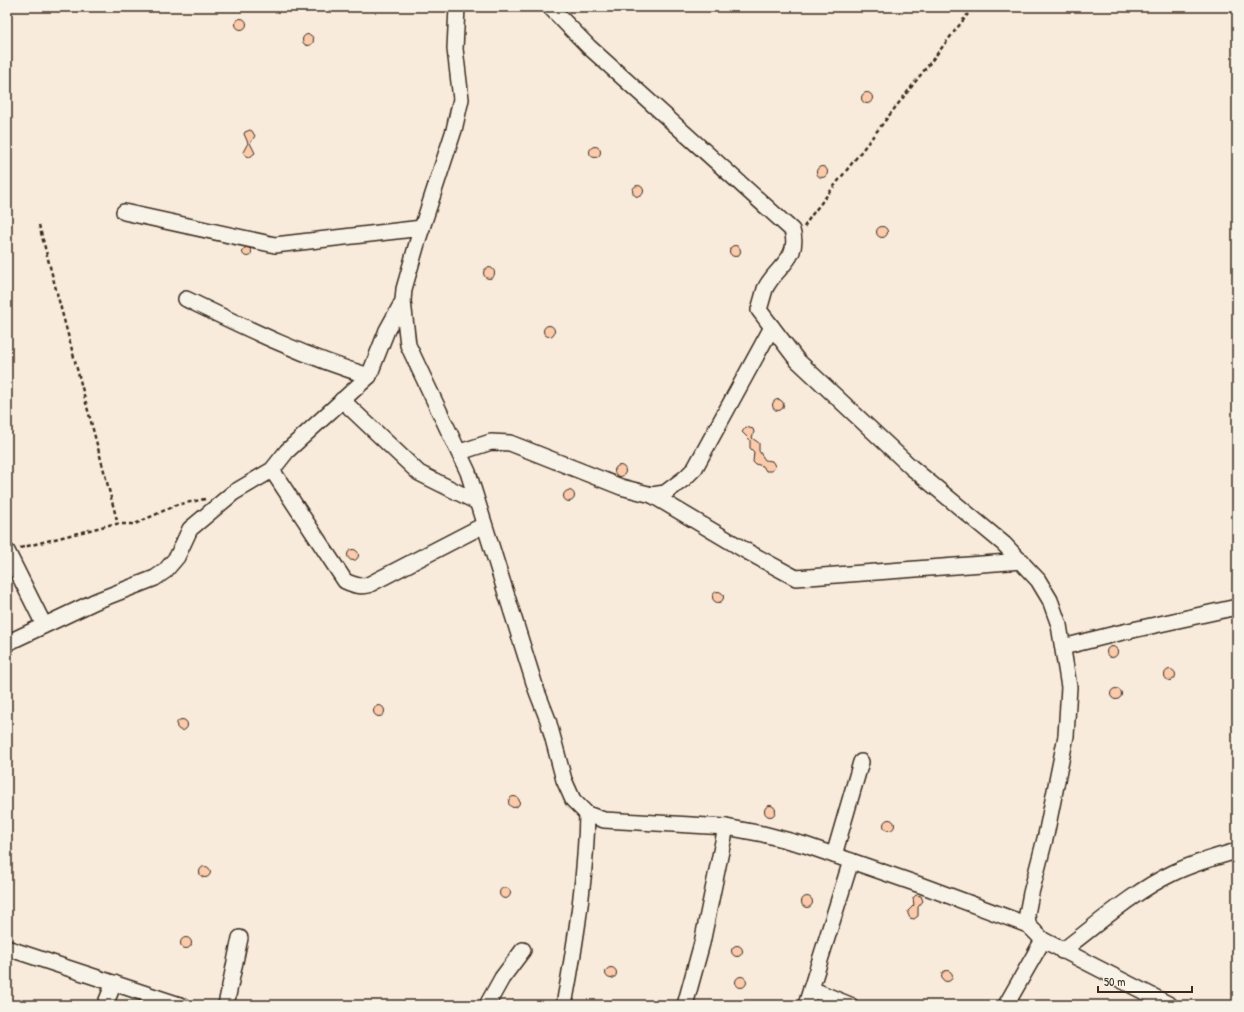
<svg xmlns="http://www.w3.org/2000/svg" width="1244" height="1012" viewBox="0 0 1244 1012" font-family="'Patrick Hand',sans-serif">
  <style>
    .building { fill: #fccbab; stroke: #3b2a1e }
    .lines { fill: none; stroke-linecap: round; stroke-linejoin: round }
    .minor-casing { stroke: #3b2a1e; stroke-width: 18 }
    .path { stroke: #3b2a1e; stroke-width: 2.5; stroke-dasharray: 4 3; stroke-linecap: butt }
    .minor { stroke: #f7f3e8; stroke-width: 15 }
  </style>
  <rect width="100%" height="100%" fill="#f8ebdc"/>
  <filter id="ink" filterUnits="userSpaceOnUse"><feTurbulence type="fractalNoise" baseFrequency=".025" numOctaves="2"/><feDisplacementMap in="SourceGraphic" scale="8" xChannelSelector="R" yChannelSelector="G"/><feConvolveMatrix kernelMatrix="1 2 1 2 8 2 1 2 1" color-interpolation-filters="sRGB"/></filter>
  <g filter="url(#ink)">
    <g class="building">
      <circle cx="241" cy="24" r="5.5"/>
      <circle cx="308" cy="40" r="5.5"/>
      <circle cx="867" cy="98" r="5.5"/>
      <polygon points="250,130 252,131 255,136 250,143 255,153 250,157 246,156 243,152 248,143 244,134 245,132"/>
      <circle cx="595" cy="152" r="5.5"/>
      <circle cx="822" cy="172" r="5.5"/>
      <circle cx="638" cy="191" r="5.5"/>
      <circle cx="882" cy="232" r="5.5"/>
      <circle cx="735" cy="251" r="5.5"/>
      <circle cx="247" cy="252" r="4.5"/>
      <circle cx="489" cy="273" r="5.5"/>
      <circle cx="549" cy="331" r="5.5"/>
      <circle cx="778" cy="405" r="5.5"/>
      <polygon points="746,427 753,429 754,432 752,438 759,443 759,451 765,460 772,461 774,464 775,467 772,471 766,471 763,466 755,464 753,462 754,452 750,448 750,440 742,432"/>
      <circle cx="620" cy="471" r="5.5"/>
      <circle cx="569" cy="496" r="5.5"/>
      <circle cx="353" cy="555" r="5.5"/>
      <circle cx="718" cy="597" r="5.5"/>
      <circle cx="1112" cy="652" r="5.5"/>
      <circle cx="1170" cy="675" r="5.5"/>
      <circle cx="1116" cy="694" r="5.5"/>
      <circle cx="379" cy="711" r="5.5"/>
      <circle cx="182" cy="725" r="5.5"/>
      <circle cx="514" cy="802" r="5.5"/>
      <circle cx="770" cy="811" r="5.5"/>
      <circle cx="889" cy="825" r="5.5"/>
      <circle cx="205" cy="872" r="5.5"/>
      <circle cx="505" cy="893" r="5.5"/>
      <polygon points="916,895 921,896 923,901 918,907 918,916 914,919 910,918 908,914 908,911 914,905 913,898"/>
      <circle cx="807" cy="902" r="5.5"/>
      <circle cx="186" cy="943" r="5.5"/>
      <circle cx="737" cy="951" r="5.5"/>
      <circle cx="611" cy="973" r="5.5"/>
      <circle cx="947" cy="976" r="5.5"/>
      <circle cx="741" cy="982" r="5.5"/>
    </g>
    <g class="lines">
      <g class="minor-casing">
        <g id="minor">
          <polyline points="457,7 455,49 461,99 454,130 418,240 404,289 403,301 408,345 468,472 536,689 548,720 564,780 573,800 587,814 604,820 726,827 763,834 805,845 923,886 1028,925 1043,940 1170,1005"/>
          <path d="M550,7l39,40 203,183c9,29 -17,37 -27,59 -2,7 -4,14 -6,21l38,50 114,107 93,77 34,36 12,20 9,25 10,62 -3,49 -20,99 -15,58 -4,21 1,11"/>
          <polyline points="124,212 275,245 422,228"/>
          <path d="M186,299c60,29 119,58 183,77"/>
          <polyline points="342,400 419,473 477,502"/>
          <polyline points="460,452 491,442 510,443 621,487 652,495 665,493 685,478 695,468 772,327"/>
          <path d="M272,470l73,111c9,4 14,6 23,4l116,-60"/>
          <polyline points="652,495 748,552 796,578 1022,561"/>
          <polyline points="7,551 44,625"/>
          <polyline points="7,643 96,601 155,578 165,571 177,557 190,529 233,493 272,470 287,451 369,376 387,330 403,301"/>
          <polyline points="1063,647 1119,633 1237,607"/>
          <polyline points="834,855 861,762"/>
          <polyline points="7,948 180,1005"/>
          <path d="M1062,951c36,-27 71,-59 111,-78 21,-10 42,-16 64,-22"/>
          <polyline points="811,989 850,1005"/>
          <polyline points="105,1005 114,983"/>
          <polyline points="226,1005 240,938"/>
          <polyline points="487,1005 502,978 523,950"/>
          <path d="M564,1005c12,-63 22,-127 23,-191"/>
          <polyline points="685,1005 702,943 726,827"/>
          <polyline points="806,1005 851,861"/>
          <polyline points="1006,1005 1043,940"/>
        </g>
      </g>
      <g class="path">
        <polyline points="39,225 118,524"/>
        <polyline points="804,227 811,216 968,14"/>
        <polyline points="20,548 113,524 135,524 176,505 205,499"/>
      </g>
      <use href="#minor" class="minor"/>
    </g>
  </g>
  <rect width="1244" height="1012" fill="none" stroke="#f7f3e8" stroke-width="24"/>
  <rect x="12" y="12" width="1220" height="988" fill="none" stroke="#3b2a1e" stroke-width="1.5" filter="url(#ink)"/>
  <path d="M1098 986v6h94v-6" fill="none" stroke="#3b2a1e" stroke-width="2"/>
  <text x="1104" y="986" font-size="12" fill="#3b2a1e" stroke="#f7f3e8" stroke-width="3" paint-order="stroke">50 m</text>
</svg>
